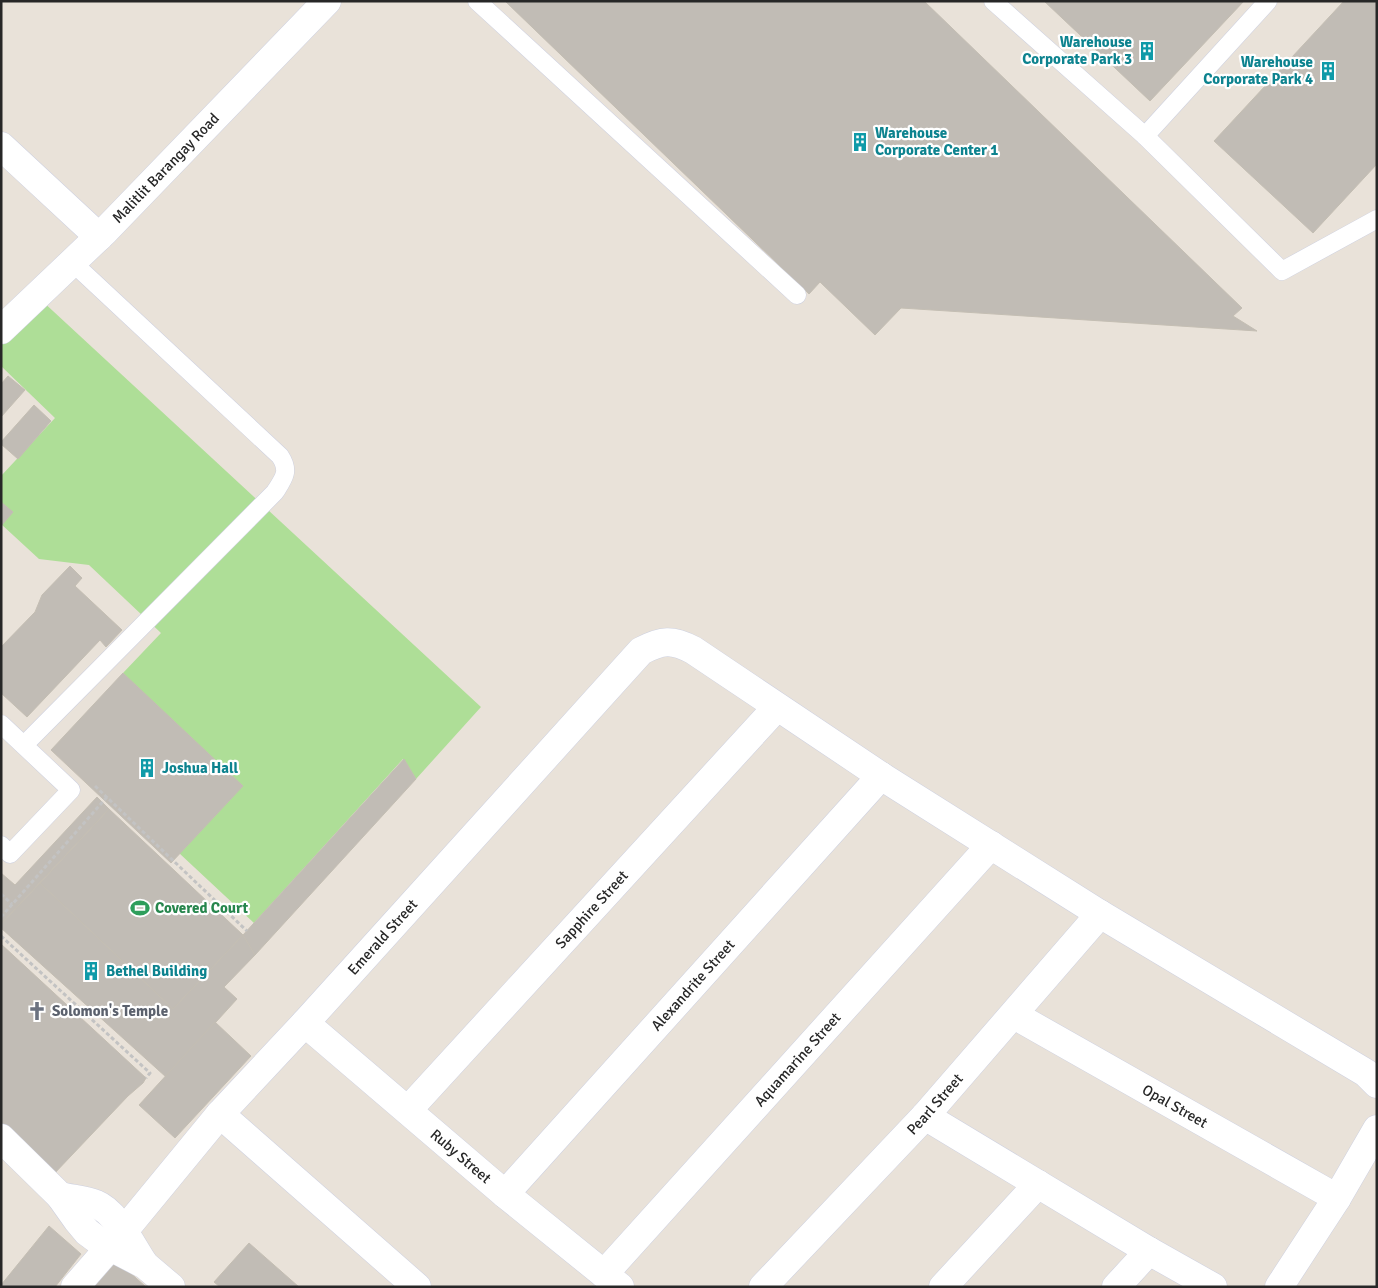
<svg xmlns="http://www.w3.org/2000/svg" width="1378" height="1288" viewBox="0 0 1378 1288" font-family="Signika,sans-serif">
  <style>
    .green { fill: #aede97 }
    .building { fill: #c1bcb5; stroke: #c4beb3 }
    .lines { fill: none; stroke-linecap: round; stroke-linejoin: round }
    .service-casing { stroke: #ced1e0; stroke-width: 19 }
    .minor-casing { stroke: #ced1e0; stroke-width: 29 }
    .tertiary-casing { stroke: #ced1e0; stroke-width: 29 }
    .path { stroke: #c3c3c3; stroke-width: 3; stroke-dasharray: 4 2.5; stroke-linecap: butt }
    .service { stroke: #fff; stroke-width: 18 }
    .minor { stroke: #fff; stroke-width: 28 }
    .tertiary { stroke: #fff; stroke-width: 28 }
    .labels { text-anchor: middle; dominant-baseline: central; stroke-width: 4.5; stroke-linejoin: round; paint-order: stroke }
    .culture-label { font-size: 15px; font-weight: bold; fill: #0d838f; stroke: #fff; text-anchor: start }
    .street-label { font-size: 15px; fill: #272727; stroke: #fff }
    .leisure-label { font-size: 15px; font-weight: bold; fill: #27864d; stroke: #fff; text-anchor: start }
    .worship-label { font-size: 15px; font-weight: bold; fill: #5b616d; stroke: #fff; text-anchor: start }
  </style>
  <rect width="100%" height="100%" fill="#e9e2d9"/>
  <polygon class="green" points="40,299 481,707 416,779 403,759 254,923 179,853 123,673 161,633 89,565 39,559 1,524 1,476 55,418 1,366 1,333"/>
  <g class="building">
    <polygon points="505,1 924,1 1242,308 1233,316 1257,331 901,308 875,335 820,282 809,294"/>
    <polygon points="1044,1 1244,1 1150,101"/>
    <polygon points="1344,1 1377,1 1377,164 1313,233 1214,141"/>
    <polygon points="8,376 25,390 1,417 1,384"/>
    <polygon points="34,405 51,421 18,459 1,444 1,442"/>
    <polygon points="1,502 13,512 1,526"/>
    <polygon points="70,566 82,578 75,586 122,630 106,647 100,640 27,717 1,693 1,647 35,612 42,595"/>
    <polygon points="123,673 243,786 171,863 51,750"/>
    <polygon points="404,759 416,779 255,955 243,935"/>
    <polygon points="97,797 109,809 1,924 1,908 3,906 1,904 1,873 15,885"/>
    <polygon points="109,809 243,935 173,1009 40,883"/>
    <polygon points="40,883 173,1009 243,935 255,955 224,987 237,999 166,1077 1,928 1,924"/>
    <polygon points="1,944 146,1078 143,1083 128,1096 52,1176 1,1129"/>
    <polygon points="215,1022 251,1056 175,1138 139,1105"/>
    <polygon points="49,1226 81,1254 55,1287 1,1287 1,1285"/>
    <polygon points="249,1243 299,1287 220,1287 214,1282"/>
    <polygon points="117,1261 146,1287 94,1287"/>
  </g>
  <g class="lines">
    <g class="service-casing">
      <g id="service">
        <polyline points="477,1 797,295"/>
        <polyline points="993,1 1145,136 1282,271 1377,219"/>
        <polyline points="1145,136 1268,1"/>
        <polyline points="1,724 71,790 10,854 1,845"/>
        <path d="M24,745l251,-253c9,-14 15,-21 5,-36l-208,-194"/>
      </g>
    </g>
    <g class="minor-casing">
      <g id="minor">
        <polyline points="1,146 99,237"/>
        <path id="s1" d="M1014,1015l323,183"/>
        <path id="s2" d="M305,1023l200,171 115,93"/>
        <path id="s3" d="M408,1110l369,-403"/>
        <polyline points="220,1114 417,1287"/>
        <polyline points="925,1116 1149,1251 1213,1287"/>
        <path id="s4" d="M505,1194l376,-418"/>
        <path id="s5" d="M604,1274l387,-429"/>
        <path id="s6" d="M75,1287l48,-55 97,-118 85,-91 336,-372c21,-11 31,-12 52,-1l188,126 219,138 266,159 11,11"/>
        <path id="s7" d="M763,1287l162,-171 175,-202"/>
        <polyline points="943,1287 1038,1184"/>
        <polyline points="1116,1287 1149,1251"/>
        <polyline points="1279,1287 1337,1198 1377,1129"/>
      </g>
    </g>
    <g class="tertiary-casing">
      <g id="tertiary">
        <path id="s8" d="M1,330l104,-99 222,-230"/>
        <polyline points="1,1138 60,1196 77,1220 87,1232 99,1241 145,1265 171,1287"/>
        <path d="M60,1196c12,3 25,3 36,8 20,8 35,40 47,58"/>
      </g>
    </g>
    <g class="path">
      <polyline points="95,786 247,931"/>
      <polyline points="1,894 12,904"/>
      <polyline points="1,917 107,797"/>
      <polyline points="1,936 150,1073 146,1078"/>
    </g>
    <use href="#service" class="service"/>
    <use href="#minor" class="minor"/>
    <use href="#tertiary" class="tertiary"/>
  </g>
  <defs>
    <g id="building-bare" transform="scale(1.5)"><path d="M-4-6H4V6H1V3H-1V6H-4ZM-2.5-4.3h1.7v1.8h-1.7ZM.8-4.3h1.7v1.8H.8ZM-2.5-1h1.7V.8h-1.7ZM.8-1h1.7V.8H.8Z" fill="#0f9aa8" stroke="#fff" stroke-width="2.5" paint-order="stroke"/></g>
    <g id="stadium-bare" transform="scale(1.5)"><path d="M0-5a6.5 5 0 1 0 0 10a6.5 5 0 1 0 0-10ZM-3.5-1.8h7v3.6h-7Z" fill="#2e9e5b" stroke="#fff" stroke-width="2.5" paint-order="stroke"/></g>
    <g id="church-bare" transform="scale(1.5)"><path d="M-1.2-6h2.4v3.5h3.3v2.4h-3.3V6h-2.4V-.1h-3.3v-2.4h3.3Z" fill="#6b7280" stroke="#fff" stroke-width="2.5" paint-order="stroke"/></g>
  </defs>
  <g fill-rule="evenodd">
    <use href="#building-bare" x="1147" y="51"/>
    <use href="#building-bare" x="1328" y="71"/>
    <use href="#building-bare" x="860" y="142"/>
    <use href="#building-bare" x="147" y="768"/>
    <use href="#stadium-bare" x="140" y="908"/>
    <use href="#building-bare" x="91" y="971"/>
    <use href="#church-bare" x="37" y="1011"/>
  </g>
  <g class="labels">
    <g class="culture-label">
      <text x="1132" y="42" text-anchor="end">Warehouse<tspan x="1132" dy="17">Corporate Park 3</tspan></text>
      <text x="1313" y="62" text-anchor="end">Warehouse<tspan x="1313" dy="17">Corporate Park 4</tspan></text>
      <text x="875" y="133">Warehouse<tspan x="875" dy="17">Corporate Center 1</tspan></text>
      <text x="162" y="768">Joshua Hall</text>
      <text x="106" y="971">Bethel Building</text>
    </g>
    <g class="street-label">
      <text stroke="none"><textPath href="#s8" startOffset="231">Malitlit Barangay Road</textPath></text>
      <text stroke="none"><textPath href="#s3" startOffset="272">Sapphire Street</textPath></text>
      <text stroke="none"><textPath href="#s6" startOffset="466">Emerald Street</textPath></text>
      <text stroke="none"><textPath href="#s4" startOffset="281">Alexandrite Street</textPath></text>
      <text stroke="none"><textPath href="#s5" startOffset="289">Aquamarine Street</textPath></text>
      <text stroke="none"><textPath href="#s7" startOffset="251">Pearl Street</textPath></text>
      <text stroke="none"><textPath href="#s1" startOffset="185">Opal Street</textPath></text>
      <text stroke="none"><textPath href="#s2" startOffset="205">Ruby Street</textPath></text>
    </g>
    <g class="leisure-label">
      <text x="155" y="908">Covered Court</text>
    </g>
    <g class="worship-label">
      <text x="52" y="1011">Solomon's Temple</text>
    </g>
  </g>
  <rect width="1378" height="1288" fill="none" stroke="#272727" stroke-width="5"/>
</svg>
